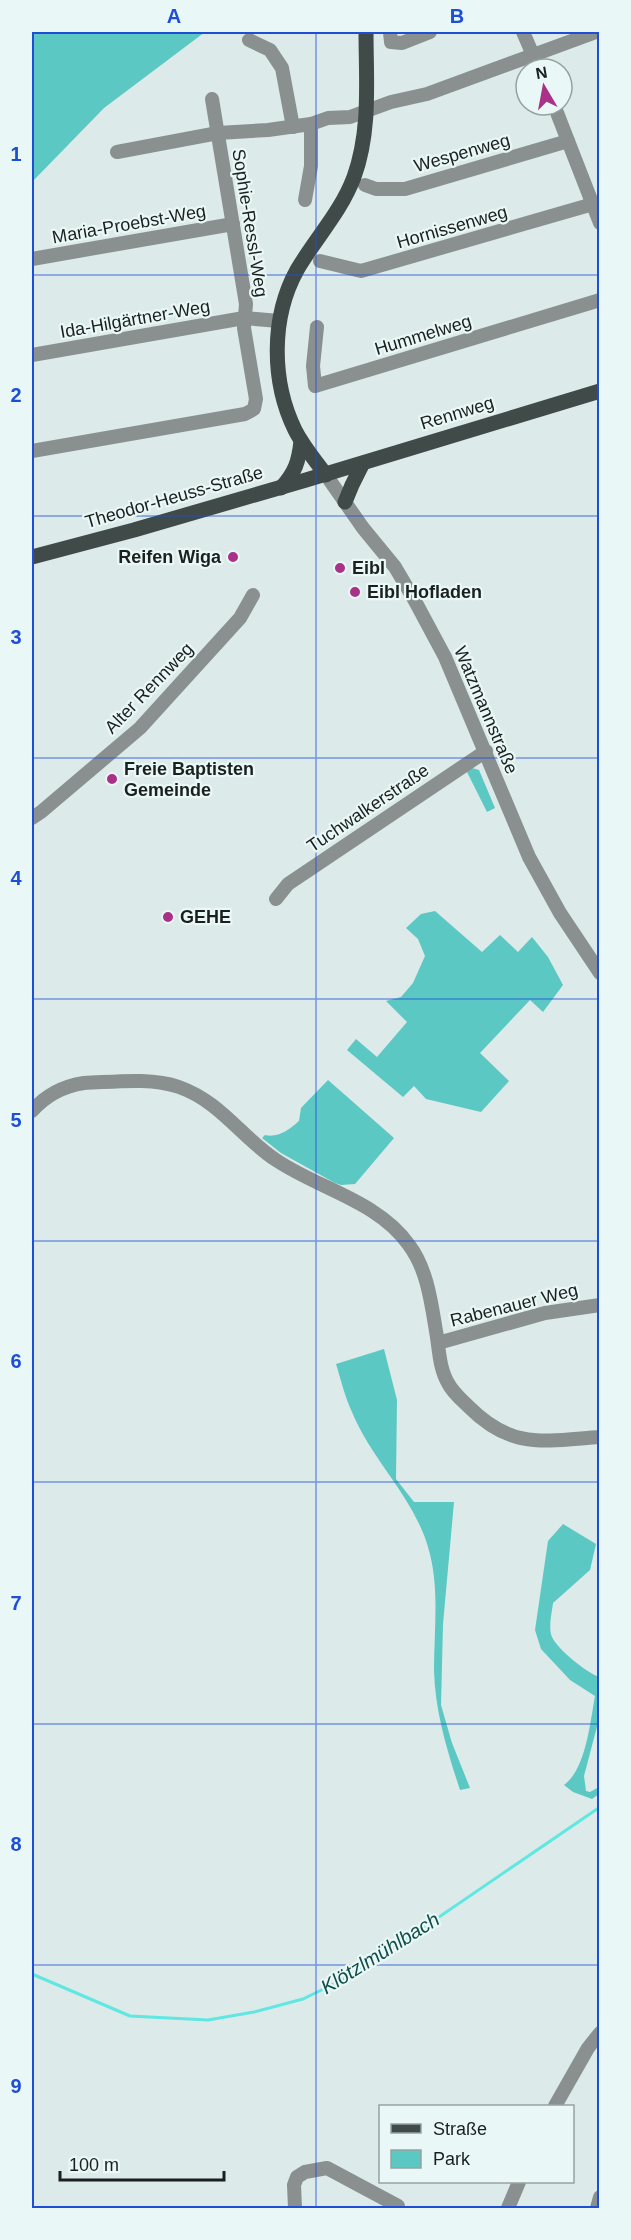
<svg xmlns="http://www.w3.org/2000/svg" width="631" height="2240" viewBox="0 0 631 2240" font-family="Helvetica,sans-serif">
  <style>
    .green { fill: #5bc8c3 }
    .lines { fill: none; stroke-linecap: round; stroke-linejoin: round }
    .stream { stroke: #61e7e1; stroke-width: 3 }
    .minor { stroke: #8a9090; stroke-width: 14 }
    .major { stroke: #404a49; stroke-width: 15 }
    .grid { fill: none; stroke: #1d4ed8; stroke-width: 1.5; stroke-opacity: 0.55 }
    .poi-dot { fill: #a93188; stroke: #e9f8f6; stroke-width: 2 }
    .labels { text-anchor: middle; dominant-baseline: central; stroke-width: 4.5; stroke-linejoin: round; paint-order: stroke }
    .street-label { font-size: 18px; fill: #1b201f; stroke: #e9f8f6 }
    .poi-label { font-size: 18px; font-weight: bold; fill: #1b201f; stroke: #e9f8f6; text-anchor: start }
    .water-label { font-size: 20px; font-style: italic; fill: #114d4a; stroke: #e9f8f6 }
    .neatline { fill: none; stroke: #1d4ed8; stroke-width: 2 }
    .grid-label { font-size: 20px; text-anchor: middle; font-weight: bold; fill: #1d4ed8 }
  </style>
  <rect width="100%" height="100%" fill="#dceae9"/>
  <g class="green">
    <polygon points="32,32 205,32 104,108 32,182"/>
    <polygon points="472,768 479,770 495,808 487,812 466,770"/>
    <polygon points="435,911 482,952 500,935 518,952 532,937 548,957 563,985 543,1012 530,1000 480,1053 509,1081 481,1112 426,1099 414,1086 403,1097 347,1050 356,1039 377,1057 407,1022 386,1001 401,997 413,983 425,956 418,939 406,928 421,914"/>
    <path d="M328,1080l66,58 -39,46 -14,1 -6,-2 -54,-30 -19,-15 3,-3c13,3 24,-5 34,-14l2,-13z"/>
    <path d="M384,1349l13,51 -1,79 18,23h40l-11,122 -2,81 11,38 18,45 -10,2c-13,-40 -25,-78 -26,-120 0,-42 6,-83 -6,-123 -14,-49 -57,-88 -76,-135 -7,-15 -11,-32 -16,-48z"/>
    <path d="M563,1524l33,20 -6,26 -37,33c-1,9 -5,25 -1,34 6,13 34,35 47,40v42l-15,57 2,15 4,1 9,-5v7l-7,5 -19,-7 -9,-7c22,-16 26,-62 31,-89l-25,-16 -29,-31 -6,-19 13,-89z"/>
  </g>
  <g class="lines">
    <polyline class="stream" points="32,1974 130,2016 208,2020 254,2012 303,1999 340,1981 379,1958 600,1807"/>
    <g class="minor">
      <polyline points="390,32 391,42 402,43 430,32"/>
      <polyline points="523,32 539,69"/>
      <polyline points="249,40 270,50 282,68 293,127"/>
      <polyline points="554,105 600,223"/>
      <polyline points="117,152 218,133 268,130 311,124 328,118 350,117 391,102 427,94 596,32"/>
      <polyline points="365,185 376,189 405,189 568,141"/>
      <polyline points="305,200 311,166 311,124"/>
      <polyline points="32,259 233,224"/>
      <polyline points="320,261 361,271 593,204"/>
      <polyline points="317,327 313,366 315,386 600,300"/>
      <polyline points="32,355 244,318 279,321"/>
      <polyline points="32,451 245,414 254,409 256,399 244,328 246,304 212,99"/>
      <polyline points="326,475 363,528 395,567 415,601 445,657 529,857 560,913 600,973"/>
      <polyline points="32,818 41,812 140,728 240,618 253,595"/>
      <polyline points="276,899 288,884 486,751"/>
      <path d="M32,1111c14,-16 32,-25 52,-28 30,-1 66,-6 95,4 42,15 62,50 97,73 43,29 102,41 133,85 18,24 22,56 27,86 3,16 3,37 12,52 5,10 14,17 21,24 43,43 75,34 131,30"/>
      <polyline points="438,1343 545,1313 600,1305"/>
      <polyline points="555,2106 588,2048 600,2033"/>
      <polyline points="295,2208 294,2185 297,2177 305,2172 327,2168 398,2206 396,2208"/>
      <polyline points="508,2208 519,2182"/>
      <polyline points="597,2208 600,2197"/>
    </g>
    <g class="major">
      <path d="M326,475c-11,-15 -23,-29 -31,-45 -24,-49 -24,-113 2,-160 18,-31 44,-58 57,-93 17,-47 12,-97 12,-145"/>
      <path d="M281,488c14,-15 18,-27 20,-47"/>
      <polyline points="345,502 352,485 363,463"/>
      <polyline points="32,557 134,530 306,480 600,391"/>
    </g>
  </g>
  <path class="grid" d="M316,32v2176M32,275h568M32,516h568M32,758h568M32,999h568M32,1241h568M32,1482h568M32,1724h568M32,1965h568"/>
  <g class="poi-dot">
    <circle cx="233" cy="557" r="6"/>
    <circle cx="340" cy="568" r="6"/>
    <circle cx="355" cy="592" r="6"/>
    <circle cx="112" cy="779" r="6"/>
    <circle cx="168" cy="917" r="6"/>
  </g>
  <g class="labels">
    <g class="street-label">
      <text transform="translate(462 153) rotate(-16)">Wespenweg</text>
      <text transform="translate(250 223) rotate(81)">Sophie-Ressl-Weg</text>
      <text transform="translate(129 224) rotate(-10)">Maria-Proebst-Weg</text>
      <text transform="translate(452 227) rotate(-16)">Hornissenweg</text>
      <text transform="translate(135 319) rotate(-10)">Ida-Hilgärtner-Weg</text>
      <text transform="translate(423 335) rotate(-17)">Hummelweg</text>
      <text transform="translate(457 413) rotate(-17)">Rennweg</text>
      <text transform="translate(174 497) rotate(-16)">Theodor-Heuss-Straße</text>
      <text transform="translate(149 688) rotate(-46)">Alter Rennweg</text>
      <text transform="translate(486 710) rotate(67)">Watzmannstraße</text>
      <text transform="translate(368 808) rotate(-34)">Tuchwalkerstraße</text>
      <text transform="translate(514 1305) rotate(-14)">Rabenauer Weg</text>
    </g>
    <g class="poi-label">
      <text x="221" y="557" text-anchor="end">Reifen Wiga</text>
      <text x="352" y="568">Eibl</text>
      <text x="367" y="592">Eibl Hofladen</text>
      <text x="124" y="769">Freie Baptisten<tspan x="124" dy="21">Gemeinde</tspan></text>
      <text x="180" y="917">GEHE</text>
    </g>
    <g class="water-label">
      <text transform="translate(380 1953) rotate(-32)">Klötzlmühlbach</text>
    </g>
  </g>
  <rect width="631" height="2240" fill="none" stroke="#e9f8f6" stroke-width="66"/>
  <rect x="379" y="2105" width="195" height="78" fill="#e9f8f6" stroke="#97a2a0" stroke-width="1.5"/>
  <rect x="391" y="2124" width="30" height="9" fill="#404a49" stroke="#97a2a0" stroke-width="1.5"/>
  <text x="433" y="2135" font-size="18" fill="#1b201f">Straße</text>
  <rect x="391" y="2150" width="30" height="18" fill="#5bc8c3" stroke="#97a2a0" stroke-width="1.5"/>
  <text x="433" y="2165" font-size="18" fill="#1b201f">Park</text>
  <g transform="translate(544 87) rotate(350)"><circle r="28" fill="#e9f8f6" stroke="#97a2a0" stroke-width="1.5"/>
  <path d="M0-4.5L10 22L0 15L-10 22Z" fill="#a93188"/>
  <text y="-9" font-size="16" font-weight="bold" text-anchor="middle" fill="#1b201f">N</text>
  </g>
  <path d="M60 2171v9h164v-9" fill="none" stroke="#1b201f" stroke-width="3"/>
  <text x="69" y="2171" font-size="18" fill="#1b201f" stroke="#e9f8f6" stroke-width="4.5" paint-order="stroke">100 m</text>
  <rect x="33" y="33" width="565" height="2174" class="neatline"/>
  <g class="grid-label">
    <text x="174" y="23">A</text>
    <text x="457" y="23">B</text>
    <text x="16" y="161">1</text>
    <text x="16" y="402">2</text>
    <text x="16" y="644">3</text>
    <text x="16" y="885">4</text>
    <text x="16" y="1127">5</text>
    <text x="16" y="1368">6</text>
    <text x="16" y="1610">7</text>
    <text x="16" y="1851">8</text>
    <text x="16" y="2093">9</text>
  </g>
</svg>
